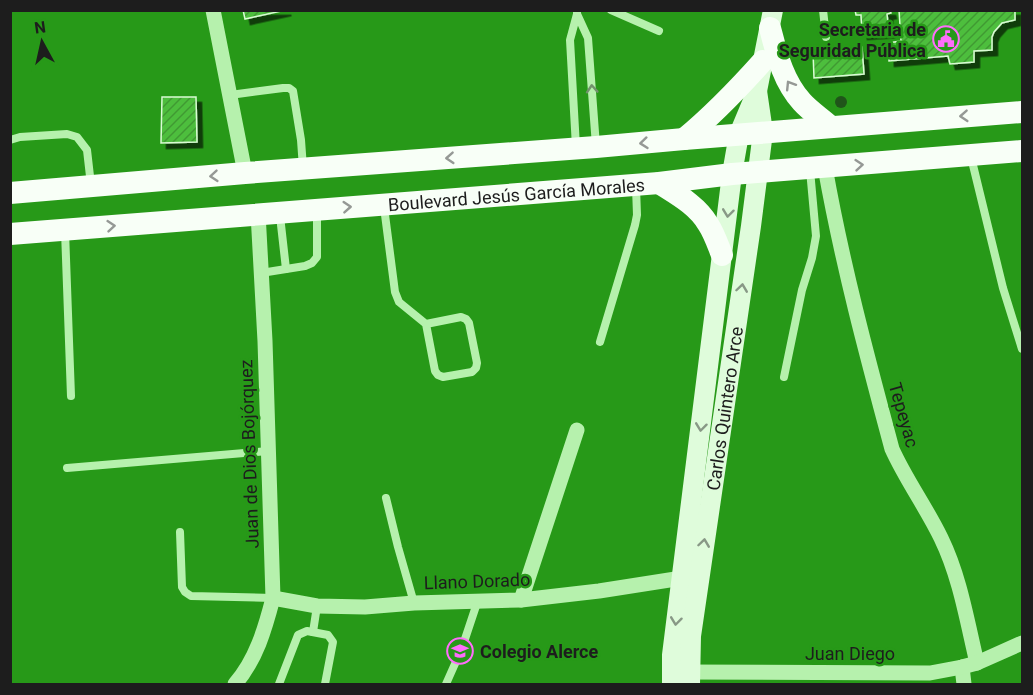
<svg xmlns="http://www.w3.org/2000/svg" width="1033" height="695" viewBox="0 0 1033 695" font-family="Roboto,sans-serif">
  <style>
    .building { fill: url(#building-hatch); stroke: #dafcd4; stroke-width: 1.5; filter: url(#shadow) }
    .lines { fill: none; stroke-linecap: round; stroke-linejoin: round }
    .service { stroke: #b6f1ad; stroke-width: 8 }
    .minor { stroke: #b6f1ad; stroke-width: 15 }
    .secondary { stroke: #dffcdb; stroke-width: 20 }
    .primary { stroke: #f8fff7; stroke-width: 22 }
    .tree { fill: #20551a }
    .oneway { stroke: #959995 }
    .oneway2 { stroke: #71926c }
    .oneway3 { stroke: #889886 }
    .labels { text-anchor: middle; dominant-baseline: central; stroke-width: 5; stroke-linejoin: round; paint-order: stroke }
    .poi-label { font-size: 18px; font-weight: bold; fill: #1d1d1d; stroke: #279918; text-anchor: end }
    .street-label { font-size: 18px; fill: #1d1d1d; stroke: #279918 }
  </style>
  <defs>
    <pattern id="building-hatch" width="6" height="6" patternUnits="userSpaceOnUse" patternTransform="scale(1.5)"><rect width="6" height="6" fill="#4dbe3d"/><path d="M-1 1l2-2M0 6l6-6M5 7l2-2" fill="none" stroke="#3f9a33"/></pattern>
    <filter id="shadow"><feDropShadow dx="5.5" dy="5.5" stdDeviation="0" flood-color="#0009"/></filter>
  </defs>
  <rect width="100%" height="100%" fill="#279918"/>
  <g class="building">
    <polygon points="243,10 286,10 245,19"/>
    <polygon points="855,10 890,10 891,13 887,14 889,32 862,34 861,15 856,15"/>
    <polygon points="899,10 1015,10 1015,20 1002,23 994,32 992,37 992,50 974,51 974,62 950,64 948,56 889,61 888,43 901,41"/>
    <polygon points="862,47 864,74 814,78 813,52"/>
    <polygon points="162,97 196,97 197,142 161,143"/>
  </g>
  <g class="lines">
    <g class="service">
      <polyline points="577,10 577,14 588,38 596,146"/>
      <polyline points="611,10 659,31"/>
      <polyline points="823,10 826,37"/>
      <polyline points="230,95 283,88 289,88 293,91 301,140 303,168"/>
      <polyline points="10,140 20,137 67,134 77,137 87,150 91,185"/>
      <polyline points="576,147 570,40 577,14"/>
      <polyline points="971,157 1003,288 1022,349"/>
      <polyline points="384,207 395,292 399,302 426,324 435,371 438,375 443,377 472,372 476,368 477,363 469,323 466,319 461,317 426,324"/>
      <polyline points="280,216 286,269"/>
      <polyline points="65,231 71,396"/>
      <polyline points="261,273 305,266 312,263 317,257 317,213"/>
      <polyline points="600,342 635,225 637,215 636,187"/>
      <polyline points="784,377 802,290 812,258 816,236 810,170"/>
      <polyline points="67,468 268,451"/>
      <polyline points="386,498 398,547 414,603"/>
      <polyline points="180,532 182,587 185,592 191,596 273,598"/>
      <polyline points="313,632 317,606"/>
      <polyline points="279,684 298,635 307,631 328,635 333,642 325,684"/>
      <polyline points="446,684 462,648 477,603"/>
    </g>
    <g class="minor">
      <polyline points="213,10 245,173"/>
      <path d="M825,167c17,96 42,189 67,282 14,31 34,58 49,89 19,39 26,83 36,125"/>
      <polyline points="273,598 317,606 365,607 414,603 521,600 599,591 682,578"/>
      <polyline points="521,600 577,430"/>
      <polyline points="962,667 964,684"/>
      <polyline points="681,672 930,673 962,667 977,663 1022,643"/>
      <path d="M235,684c21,-24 30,-55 38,-86l-8,-257 -7,-128"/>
    </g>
    <g class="secondary">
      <polyline points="672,684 672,655 732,174 739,134 757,91 773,10"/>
      <path id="s1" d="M690,684l1,-48 60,-410 12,-94 -6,-41"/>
    </g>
    <g class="primary">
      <path d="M770,28c7,27 13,53 32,74 8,9 19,16 29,25"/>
      <path d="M684,139c29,-24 54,-50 79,-78"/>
      <path d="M659,183c17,11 38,22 49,41 6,9 10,21 14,31"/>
      <polyline points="10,193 245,173 596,147 684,139 1022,112"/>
      <path id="s2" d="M10,234l649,-51 73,-9 290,-23"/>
    </g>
  </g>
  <circle class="tree" cx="841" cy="102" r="6"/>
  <defs><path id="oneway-chevron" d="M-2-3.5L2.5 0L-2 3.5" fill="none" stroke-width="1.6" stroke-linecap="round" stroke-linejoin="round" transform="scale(1.5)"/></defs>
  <g class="oneway">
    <use href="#oneway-chevron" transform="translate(790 85) rotate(-122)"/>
    <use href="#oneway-chevron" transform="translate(964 116) rotate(176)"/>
    <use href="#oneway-chevron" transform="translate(644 143) rotate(174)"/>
    <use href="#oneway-chevron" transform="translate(450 158) rotate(176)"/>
    <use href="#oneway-chevron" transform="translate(859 165) rotate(-5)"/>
    <use href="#oneway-chevron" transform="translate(214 176) rotate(175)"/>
    <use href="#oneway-chevron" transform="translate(347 207) rotate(-4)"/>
    <use href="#oneway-chevron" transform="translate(111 226) rotate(-5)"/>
  </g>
  <use class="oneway2" href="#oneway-chevron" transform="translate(592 89) rotate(-94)"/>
  <g class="oneway3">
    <use href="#oneway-chevron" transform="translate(728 213) rotate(97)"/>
    <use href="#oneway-chevron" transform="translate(742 288) rotate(-82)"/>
    <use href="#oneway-chevron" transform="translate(701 427) rotate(97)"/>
    <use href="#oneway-chevron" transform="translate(704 543) rotate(-82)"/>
    <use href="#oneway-chevron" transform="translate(676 621) rotate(97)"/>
  </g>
  <defs>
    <g id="civic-ring" transform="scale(1.35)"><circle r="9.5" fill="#279918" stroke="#ff6dfb" stroke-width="1.5"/><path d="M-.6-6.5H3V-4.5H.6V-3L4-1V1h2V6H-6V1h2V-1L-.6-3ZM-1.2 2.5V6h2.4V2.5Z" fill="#ff6dfb"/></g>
    <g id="school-ring" transform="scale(1.35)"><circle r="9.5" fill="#279918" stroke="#ff6dfb" stroke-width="1.5"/><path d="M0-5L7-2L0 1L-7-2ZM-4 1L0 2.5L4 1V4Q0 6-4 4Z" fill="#ff6dfb"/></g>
  </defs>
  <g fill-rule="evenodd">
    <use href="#civic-ring" x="946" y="39"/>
    <use href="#school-ring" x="460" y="651"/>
  </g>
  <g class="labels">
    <g class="poi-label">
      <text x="926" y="29">Secretaria de<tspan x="926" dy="21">Seguridad Pública</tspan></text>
      <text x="480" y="651" text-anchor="start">Colegio Alerce</text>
    </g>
    <g class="street-label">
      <text stroke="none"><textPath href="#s2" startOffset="508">Boulevard Jesús García Morales</textPath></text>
      <text stroke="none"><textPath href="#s1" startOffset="278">Carlos Quintero Arce</textPath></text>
      <text transform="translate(904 415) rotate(74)">Tepeyac</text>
      <text transform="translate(249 454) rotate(-92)">Juan de Dios Bojórquez</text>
      <text transform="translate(477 581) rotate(-2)">Llano Dorado</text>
      <text x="850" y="653">Juan Diego</text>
    </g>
  </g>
  <rect width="1033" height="695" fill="none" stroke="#1d1d1d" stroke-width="24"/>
  <g transform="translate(42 42) rotate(352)" stroke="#279918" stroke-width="4.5" paint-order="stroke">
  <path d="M0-4.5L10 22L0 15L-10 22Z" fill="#1d1d1d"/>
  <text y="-9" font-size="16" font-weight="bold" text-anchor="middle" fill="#1d1d1d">N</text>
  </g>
</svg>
